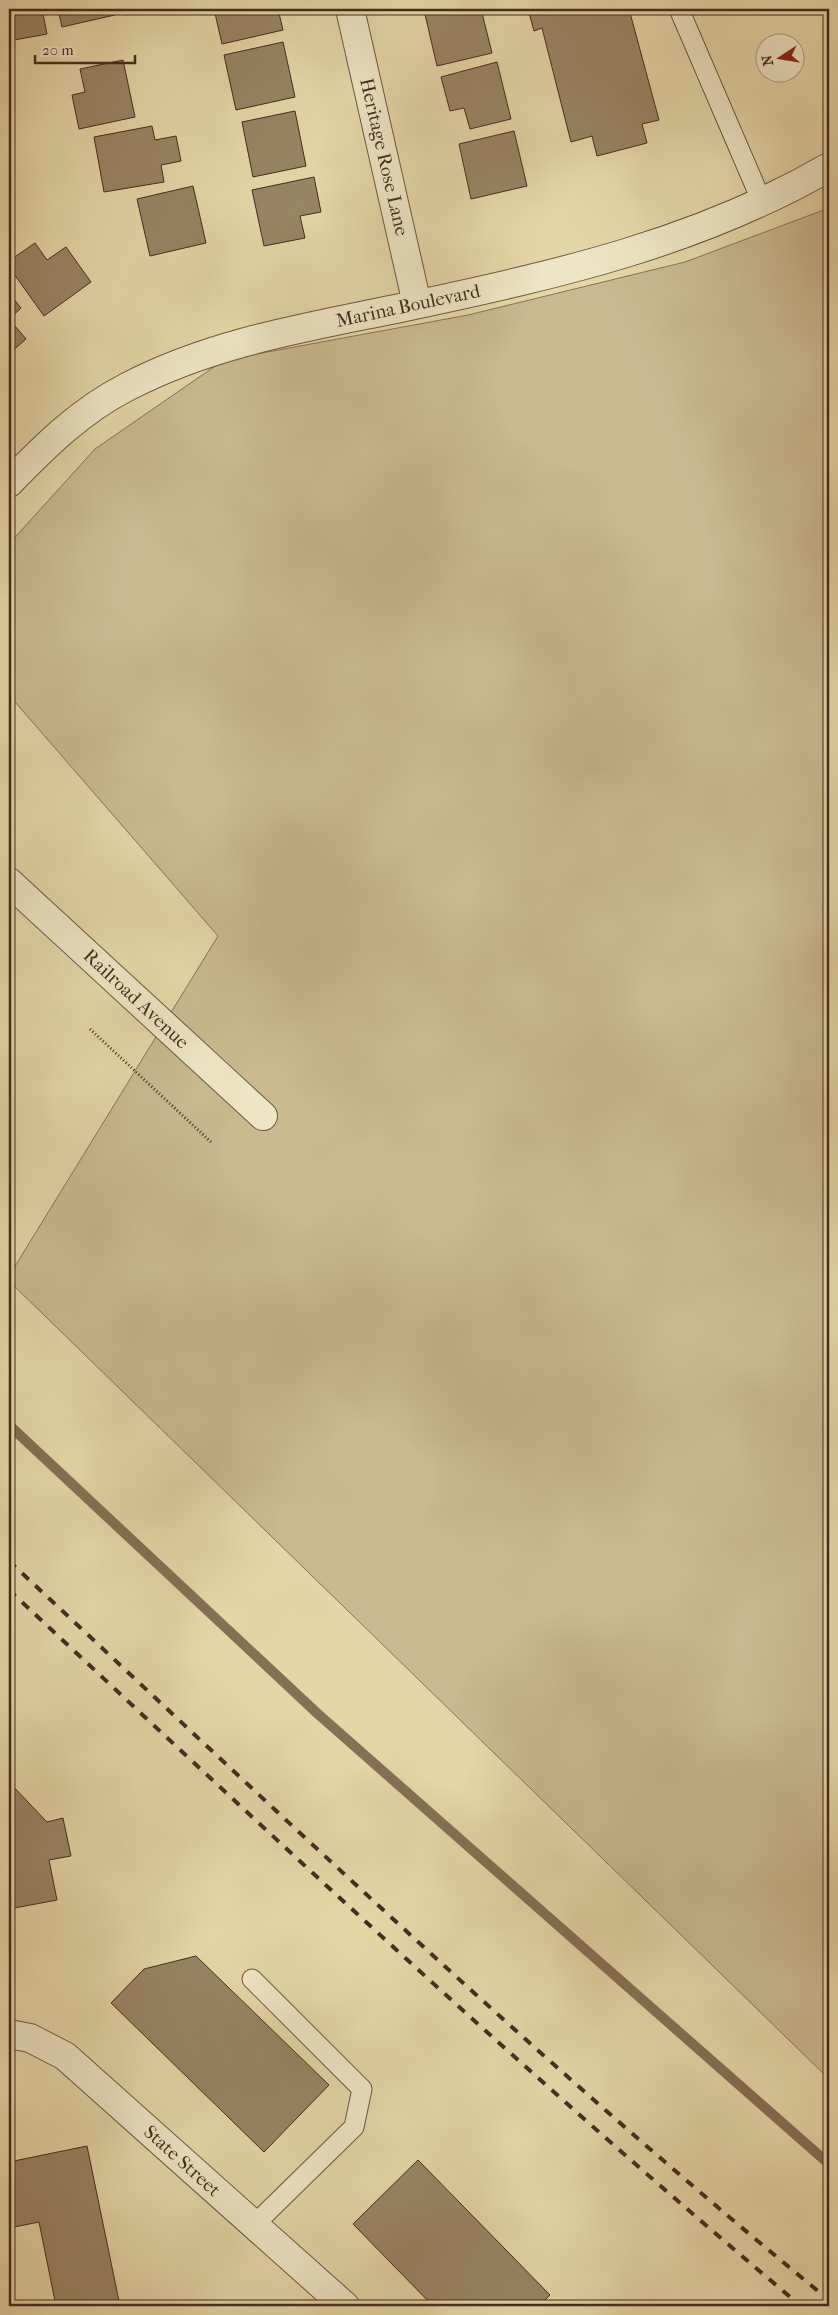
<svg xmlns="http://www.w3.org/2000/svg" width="838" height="2315" viewBox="0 0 838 2315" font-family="'IM FELL French Canon',serif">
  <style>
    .green { fill: #cab991; stroke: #887258 }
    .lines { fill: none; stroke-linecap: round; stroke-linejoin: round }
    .stream { stroke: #856f55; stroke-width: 10 }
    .building { fill: #998466; stroke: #462b1f }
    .service-casing { stroke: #6e5641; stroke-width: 21 }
    .minor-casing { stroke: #6e5641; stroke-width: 30 }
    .tertiary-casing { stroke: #6e5641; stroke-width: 30 }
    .path { stroke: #462b1f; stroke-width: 3; stroke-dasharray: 1 2.5; stroke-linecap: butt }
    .service { stroke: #eee4c6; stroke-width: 19 }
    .minor { stroke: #eee4c6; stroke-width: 28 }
    .tertiary { stroke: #eee4c6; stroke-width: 28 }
    .rail { stroke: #462b1f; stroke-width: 4; stroke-dasharray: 9 9; stroke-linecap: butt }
    .labels { text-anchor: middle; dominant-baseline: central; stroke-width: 5; stroke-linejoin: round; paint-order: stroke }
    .street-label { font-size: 19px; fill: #462b1f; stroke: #eee4c6 }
  </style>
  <rect width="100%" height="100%" fill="#e5d6a8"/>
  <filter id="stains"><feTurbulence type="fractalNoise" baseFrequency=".004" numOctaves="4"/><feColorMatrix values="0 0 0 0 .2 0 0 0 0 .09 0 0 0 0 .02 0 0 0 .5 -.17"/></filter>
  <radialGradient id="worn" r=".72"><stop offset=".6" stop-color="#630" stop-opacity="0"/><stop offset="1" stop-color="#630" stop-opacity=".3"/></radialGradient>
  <polygon class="green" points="829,208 829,2079 9,1281 9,1276 218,936 9,695 9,544 95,449 224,360 468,315 685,262"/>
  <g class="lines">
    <polyline class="stream" points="9,1425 318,1714 829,2164"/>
  </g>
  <g class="building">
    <polygon points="9,9 42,9 47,34 9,41"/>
    <polygon points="58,9 113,9 115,15 62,27"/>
    <polygon points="124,9 158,9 125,15"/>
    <polygon points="214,9 278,9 283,30 222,44"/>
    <polygon points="429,9 481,9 492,53 437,66 424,10"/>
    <polygon points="528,9 629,9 659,120 642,124 647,143 597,156 592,136 571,142 542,28 534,31"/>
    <polygon points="283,42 295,97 236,110 224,55"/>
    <polygon points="123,60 135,117 79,129 72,95 85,92 80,69"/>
    <polygon points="497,62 511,119 470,129 464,108 450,111 441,77"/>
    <polygon points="295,111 306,166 253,177 242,122"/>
    <polygon points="152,126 155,140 176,136 181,161 161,165 164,182 104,192 94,137"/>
    <polygon points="514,131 527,186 471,199 459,144"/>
    <polygon points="314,177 321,212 300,216 305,238 264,246 252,190"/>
    <polygon points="193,186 206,243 150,256 137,199"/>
    <polygon points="35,243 47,260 66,247 91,282 44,316 9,267 9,261"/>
    <polygon points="9,293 21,308 9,319"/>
    <polygon points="9,319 26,339 9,354"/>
    <polygon points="9,1782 47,1822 63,1818 71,1856 49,1860 57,1900 9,1909"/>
    <polygon points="196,1956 329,2085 264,2152 111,2003 144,1969"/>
    <polygon points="87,2146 120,2306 56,2306 39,2222 9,2228 9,2162"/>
    <polygon points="418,2160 550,2295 539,2306 433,2306 353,2224"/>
  </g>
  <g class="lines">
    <g class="service-casing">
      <g id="service">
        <polyline points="679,9 762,202"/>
        <polyline points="252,1979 362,2089 354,2127 254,2225"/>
      </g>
    </g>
    <g class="minor-casing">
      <g id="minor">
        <polyline points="350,9 417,304"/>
        <polyline points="9,882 263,1116"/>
        <polyline points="9,2034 30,2038 65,2056 345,2306"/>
      </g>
    </g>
    <g class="tertiary-casing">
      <path id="tertiary" d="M9,483c36,-37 71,-72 118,-96 90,-47 189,-61 287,-82 146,-31 285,-63 415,-138"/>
    </g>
    <polyline class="path" points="90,1029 212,1143"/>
    <use href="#service" class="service"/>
    <use href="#minor" class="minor"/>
    <use href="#tertiary" class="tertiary"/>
    <g class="rail">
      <path d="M9,1561c269,251 535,506 820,739"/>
      <path d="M9,1590c260,243 519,487 792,716"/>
    </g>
  </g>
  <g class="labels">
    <g class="street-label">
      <text transform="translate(384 157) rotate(77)">Heritage Rose Lane</text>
      <text transform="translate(408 306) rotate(-12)">Marina Boulevard</text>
      <text transform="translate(136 999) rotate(43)">Railroad Avenue</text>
      <text transform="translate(182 2161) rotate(42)">State Street</text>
    </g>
  </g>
  <rect width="838" height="2315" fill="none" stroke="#e5d6a8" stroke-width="30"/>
  <rect x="10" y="10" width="818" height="2295" fill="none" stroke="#462b1f" stroke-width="2.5"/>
  <rect x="15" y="15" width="808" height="2285" fill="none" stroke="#462b1f"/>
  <g transform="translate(780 58) rotate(258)"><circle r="24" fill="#eee4c6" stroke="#ab9a83"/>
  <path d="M0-4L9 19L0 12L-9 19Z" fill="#8f2418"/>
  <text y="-8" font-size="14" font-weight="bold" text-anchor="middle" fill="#462b1f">N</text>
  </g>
  <path d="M35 55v8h100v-8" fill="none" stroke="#462b1f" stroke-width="2.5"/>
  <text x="42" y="55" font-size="15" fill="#462b1f" stroke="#eee4c6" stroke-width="4" paint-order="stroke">20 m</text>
  <rect width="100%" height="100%" filter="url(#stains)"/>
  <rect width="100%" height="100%" fill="url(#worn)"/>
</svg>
